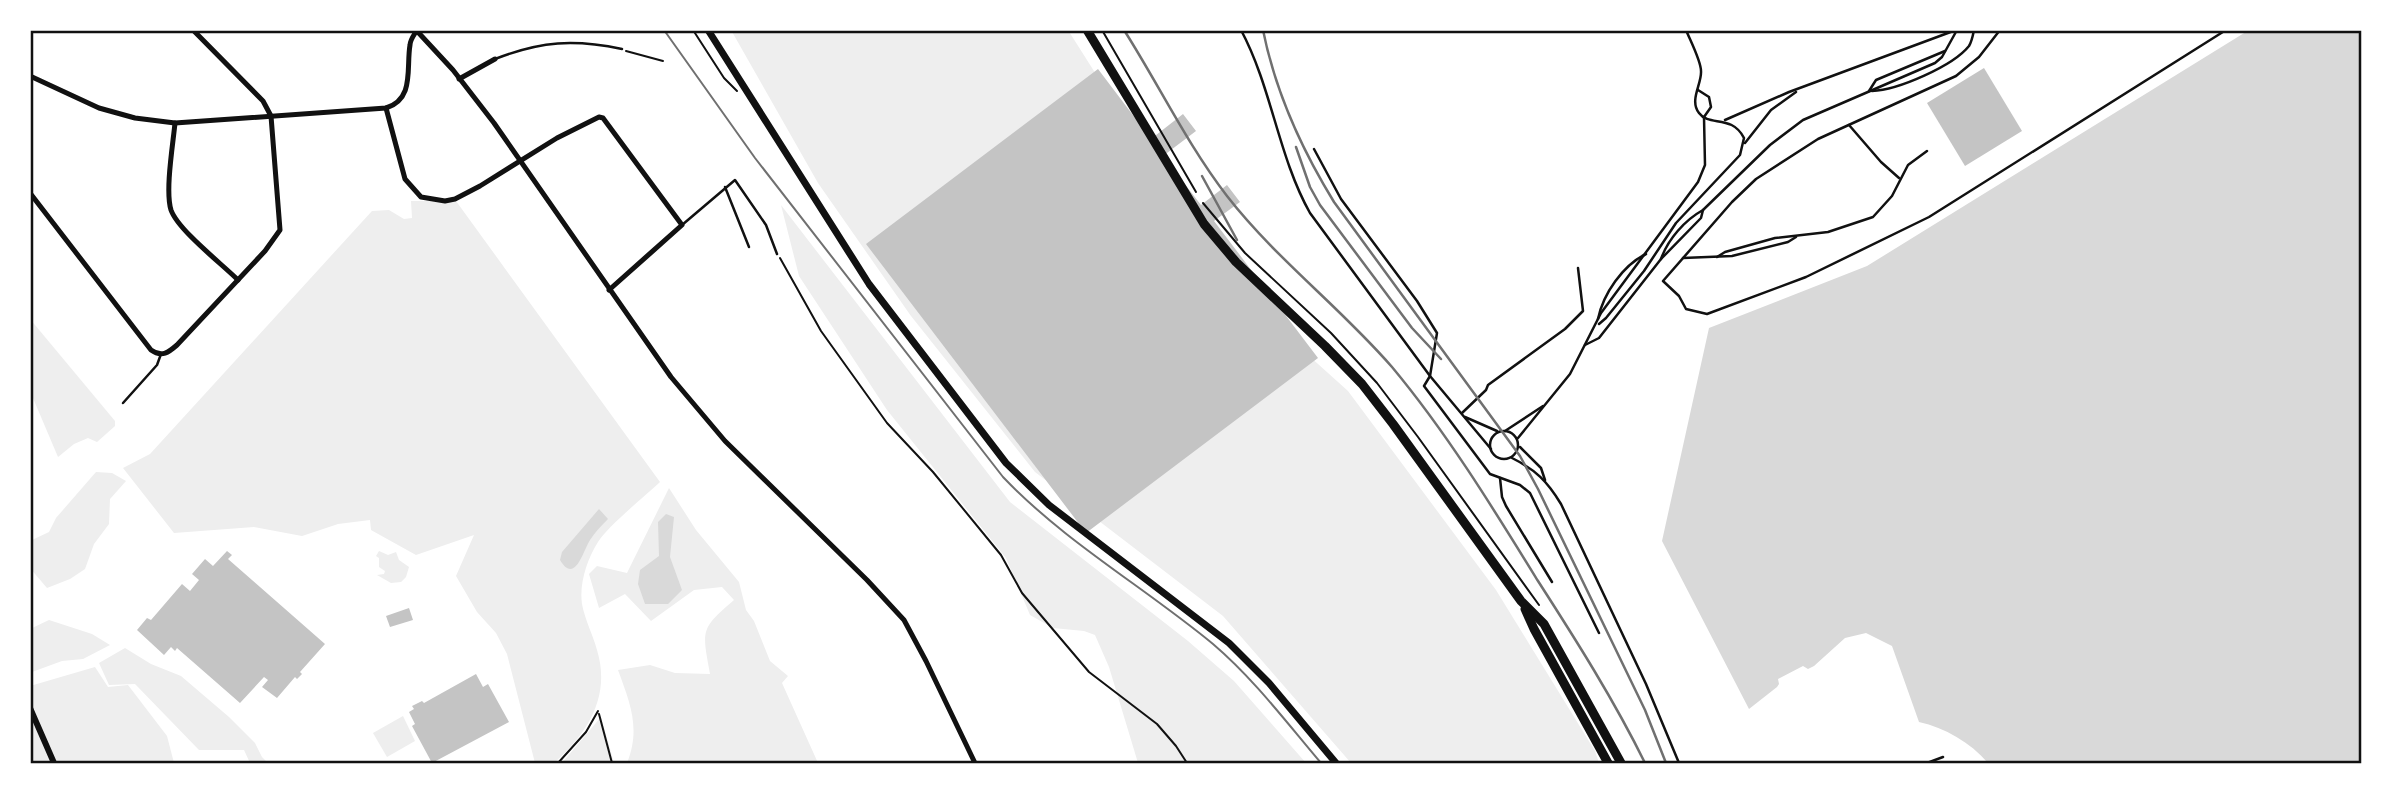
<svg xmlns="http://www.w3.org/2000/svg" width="2391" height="793" viewBox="0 0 2391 793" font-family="'Noto Serif',serif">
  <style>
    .green { fill: #eee }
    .water { fill: #d9d9d9 }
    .building { fill: #c4c4c4 }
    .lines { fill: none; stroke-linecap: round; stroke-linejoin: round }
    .path { stroke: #111; stroke-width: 2 }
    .service { stroke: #111; stroke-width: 2.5 }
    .minor { stroke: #111; stroke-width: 5 }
    .tertiary { stroke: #111; stroke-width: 6 }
    .secondary { stroke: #111; stroke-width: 7 }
    .trunk { stroke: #111; stroke-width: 9 }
    .tram { stroke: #707070; stroke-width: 2 }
    .rail { stroke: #707070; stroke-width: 2.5 }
    .neatline { fill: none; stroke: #111; stroke-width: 2.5 }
  </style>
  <rect width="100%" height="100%" fill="#fff"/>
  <g class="green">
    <polygon points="731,30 1068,30 1228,283 1348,391 1496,590 1595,751 1599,763 1351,763 1223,616 1035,472 911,316 818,183"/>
    <path d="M411,201h45l204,281c-15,14 -53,45 -62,60 -11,17 -19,42 -16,62 3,16 11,31 15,46 14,46 -9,83 -43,113h-19l-28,-109 -11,-21 -19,-21 -21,-36 18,-41 -58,20 -45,-25 -1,-10 -32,4 -36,12 -48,-9 -80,6 -51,-65 27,-14 222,-243 17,-1 15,9 8,-1z"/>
    <polygon points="781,205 1010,502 1188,641 1234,681 1306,763 1138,763 1109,667 1095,635 1084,631 1053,628 1030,615 1006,558 887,410 799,276"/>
    <polygon points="30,319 115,421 115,426 97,442 88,438 74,444 58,457 30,391"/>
    <polygon points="96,472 112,473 126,481 110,499 109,524 94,544 85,569 70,579 47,588 30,568 30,546 32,540 49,532 56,518"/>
    <path d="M669,488l27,42 43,52 7,28 8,11 16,40 18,15 -6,7 36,80h-191c14,-35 3,-60 -9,-93l32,-5 25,8 35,1c-8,-44 -10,-45 24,-74l-12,-13 -28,3 -43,31 -26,-27 -26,14 -10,-34 8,-8 30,7z"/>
    <polygon points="379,551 388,555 396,552 399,560 409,567 406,577 401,582 391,583 377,575 384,574 385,571 379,567 379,558 376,556"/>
    <polygon points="49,620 92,634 110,645 83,659 62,661 32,672 30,668 30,629"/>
    <polygon points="125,648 151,664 181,676 229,717 255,743 262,757 268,763 250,763 244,750 199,750 135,684 109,685 99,663"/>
    <polygon points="95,667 108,687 128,685 167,736 174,763 30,763 30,686"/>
    <polygon points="403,716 415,741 387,757 373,733"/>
    <polygon points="601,717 614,763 562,763"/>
  </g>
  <g class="water">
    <path d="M2249,30h112v733h-373c-18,-21 -43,-35 -69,-41l-27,-76 -26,-13 -21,5 -31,28 -6,3 -5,-3 -25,13 1,5 -2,3 -28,22 -87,-168 47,-213 158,-62z"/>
    <path d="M599,509l9,10c-6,6 -13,13 -18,21 -7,11 -15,45 -30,20l2,-8z"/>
    <polygon points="666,514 674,517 670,557 682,590 668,604 645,604 638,584 640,570 659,556 658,522"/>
  </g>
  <g class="building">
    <polygon points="1984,68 2022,131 1965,166 1927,103"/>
    <polygon points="1098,69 1151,139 1183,114 1196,131 1163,156 1201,205 1227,185 1240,202 1214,221 1318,358 1086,533 866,244"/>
    <polygon points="227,551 232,555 228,559 325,644 300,672 302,674 297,679 295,677 277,698 262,687 268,680 264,677 240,703 177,648 175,651 171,647 164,655 137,630 147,618 151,620 182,584 190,591 199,580 192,574 205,559 213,566"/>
    <polygon points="409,608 413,620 390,627 386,616"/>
    <polygon points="476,674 483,687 488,684 509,722 432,763 412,726 415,724 409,712 414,709 412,706 422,701 424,703"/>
  </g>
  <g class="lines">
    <g class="path">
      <polyline points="693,30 724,78 737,91"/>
      <polyline points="1102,30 1196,192"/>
      <polyline points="626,51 663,61"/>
      <polyline points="1203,203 1245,253 1331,333 1377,383 1418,437 1539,605"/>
      <polyline points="780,258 821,331 887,423 933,472 1001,555 1022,593 1089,672 1157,724 1176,746 1187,763"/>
      <polyline points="599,714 612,763"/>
      <polyline points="558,763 586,732 598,711"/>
    </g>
    <g class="service">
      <path d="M1241,30c31,58 37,126 69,183l120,163 61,73"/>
      <polyline points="2000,30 1979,57 1956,76 1818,139 1756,179 1732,202 1663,281 1679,296 1686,309 1707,314 1806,277 1929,217 2226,30"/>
      <path d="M495,59c46,-18 79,-20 127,-10"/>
      <polyline points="1869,91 1876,80 1945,51"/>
      <path d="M1872,91c26,-1 81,-25 97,-45 3,-5 4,-11 5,-16"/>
      <polyline points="1725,120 1789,92 1956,30"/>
      <polyline points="1849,125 1881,162 1899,178"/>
      <polyline points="1745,143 1771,110 1796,92"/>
      <polyline points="1314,149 1341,199 1417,301 1437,333 1430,376 1424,386 1490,474 1520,485 1530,493 1599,633"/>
      <polyline points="725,187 749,247"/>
      <polyline points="682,225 735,180 766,225 777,254"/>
      <polyline points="1717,257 1725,252 1775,238 1828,232 1873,217 1892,196 1908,165 1927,151"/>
      <polyline points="1683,258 1732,256 1788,242 1796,237"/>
      <path d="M1661,259c7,-20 24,-39 42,-49l67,-65 33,-25 132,-57 7,-6 15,-27"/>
      <path d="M1598,319c5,-25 25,-54 48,-65"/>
      <path d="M1599,324l7,-6 38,-47 32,-48 64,-68 4,-17c-12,-24 -35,-11 -45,-25 -10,-13 3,-29 2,-42 0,-10 -11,-31 -15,-41"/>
      <polyline points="1585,345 1599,338 1661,259 1701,218 1703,210"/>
      <polyline points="123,403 157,365 161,354"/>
      <polyline points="1462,413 1486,390 1488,385 1565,329 1583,311 1578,268"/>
      <polyline points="1465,417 1497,431"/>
      <circle cx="1504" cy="445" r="14"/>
      <polyline points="1505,431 1543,406"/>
      <polyline points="1518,438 1570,374 1601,313 1698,182 1705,165 1704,117 1711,107 1709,97 1698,90"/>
      <polyline points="1520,447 1541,468 1545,480"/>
      <path d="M1512,458c24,12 35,23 49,46l85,180 33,79"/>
      <polyline points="1500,478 1502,497 1506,506 1552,582"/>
      <polyline points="1927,763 1943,757"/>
    </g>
    <g class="minor">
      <polyline points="416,30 453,70 494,123 671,377 725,441 867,580 904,620 926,661 975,763"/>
      <path d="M30,76l69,32 36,10 40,5 211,-15c29,-9 20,-40 24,-63 0,-5 4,-10 7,-15"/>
      <polyline points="459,79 495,59"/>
      <polyline points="386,108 405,179 421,197 445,201 455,199 480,186 557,138 599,117 603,118 682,225 609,290"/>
      <path d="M175,123c-2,21 -10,68 -4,87 7,20 51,54 67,70"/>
      <path d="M30,193l121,157c11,8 18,2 26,-5l88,-94 15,-21 -9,-114 -8,-15 -70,-71"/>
    </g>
    <polyline class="tertiary" points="30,708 54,763"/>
    <polyline class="secondary" points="708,30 869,284 1006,463 1049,505 1229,643 1269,683 1336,763"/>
    <g class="trunk">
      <polyline points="1087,30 1204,224 1236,262 1325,346 1362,384 1393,424 1521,601 1544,624 1621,763"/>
      <polyline points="1525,609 1534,629 1608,763"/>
    </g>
    <path class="tram" d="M664,30l91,128 248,319c62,65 141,110 210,167 41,35 74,79 108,119"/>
    <g class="rail">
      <path d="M1124,30c35,55 63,114 103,166 49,63 113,111 165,171 55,66 101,141 146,214 38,59 76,119 107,182"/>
      <path d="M1263,30c12,60 39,120 71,172l186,254 18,33 107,221 21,53"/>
      <polyline points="1296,147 1310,187 1320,205 1412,328 1441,359"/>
      <polyline points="1202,176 1237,240"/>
    </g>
  </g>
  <rect width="2391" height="793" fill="none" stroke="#ffffff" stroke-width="63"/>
  <rect x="32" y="32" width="2328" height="730" class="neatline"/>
</svg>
